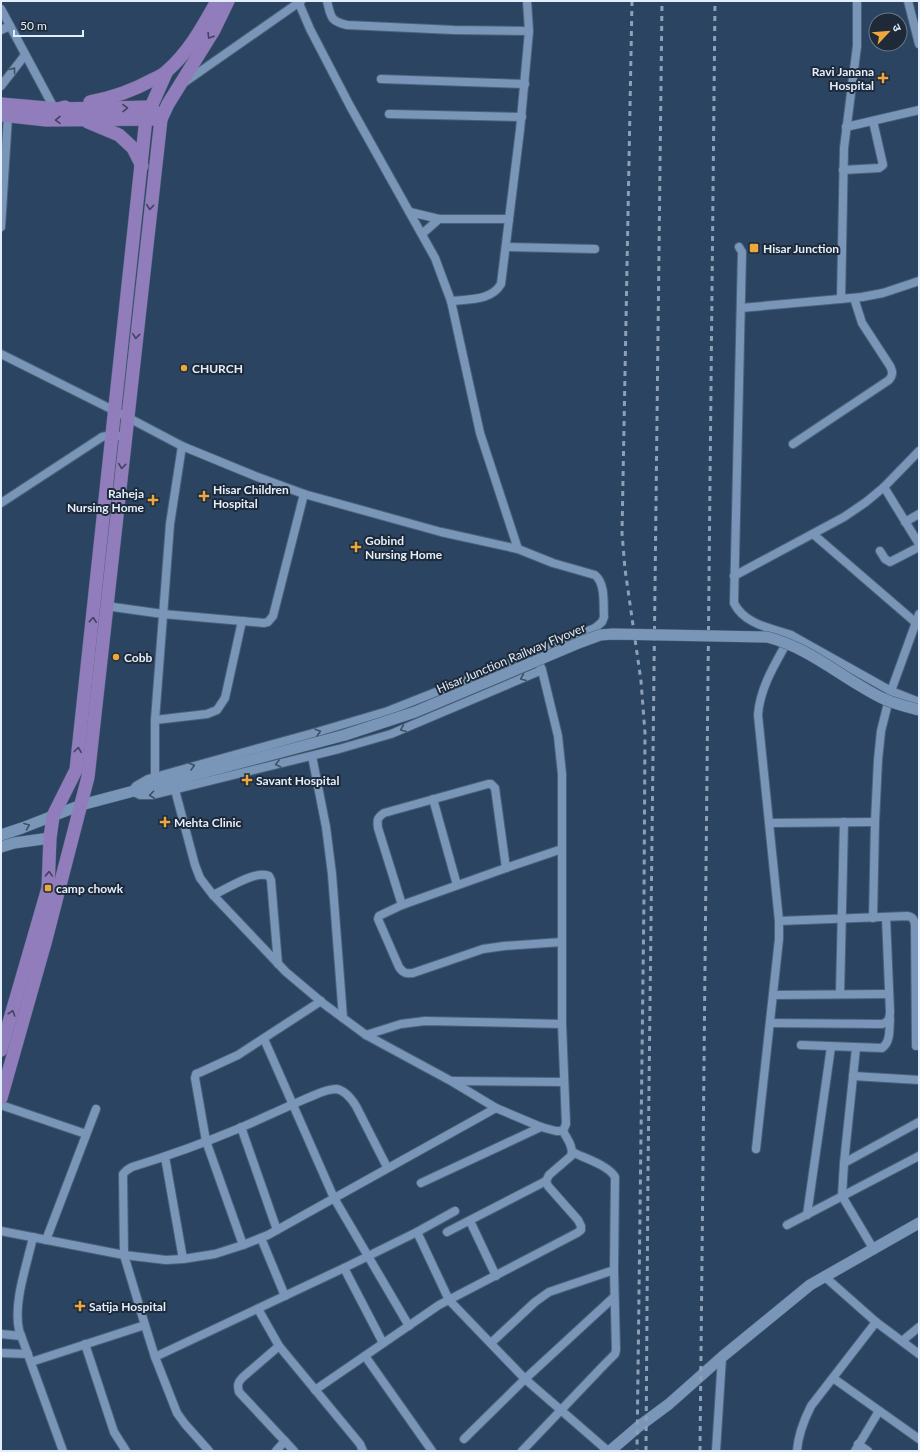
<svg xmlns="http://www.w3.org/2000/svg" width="920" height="1452" viewBox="0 0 920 1452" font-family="Lato,'Noto Sans Devanagari',sans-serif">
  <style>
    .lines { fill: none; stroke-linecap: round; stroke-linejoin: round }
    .street-casing { stroke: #4c6179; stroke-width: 10 }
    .secondary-casing { stroke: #4c6179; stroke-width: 12 }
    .primary-casing { stroke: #4c6179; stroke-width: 14 }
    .street { stroke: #7996b8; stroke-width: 8 }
    .secondary { stroke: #7996b8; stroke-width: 11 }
    .primary { stroke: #927dbc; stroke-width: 13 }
    .rail { stroke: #8ea0b6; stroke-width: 3; stroke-dasharray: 5 5; stroke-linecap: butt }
    .secondary-bridge-casing { stroke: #4c6179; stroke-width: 12; stroke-linecap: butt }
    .secondary-bridge { stroke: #7996b8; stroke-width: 11 }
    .oneway { stroke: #414360 }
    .oneway2 { stroke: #3e5065 }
    .poi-dot { fill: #eea73d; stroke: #1e2a38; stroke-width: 1.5 }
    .labels { text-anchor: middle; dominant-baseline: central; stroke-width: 4; stroke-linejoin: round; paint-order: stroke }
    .poi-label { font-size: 12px; font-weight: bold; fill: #e2eefd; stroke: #1e2a38; text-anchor: start }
    .street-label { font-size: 12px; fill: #e2eefd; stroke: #1e2a38 }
  </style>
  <rect width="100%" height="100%" fill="#2b4462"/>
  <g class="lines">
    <g class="street-casing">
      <g id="street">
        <polyline points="298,1 310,29 350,106 435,258 451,301 480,433 518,549"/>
        <path d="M327,1c4,16 3,20 20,24l107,5 75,1"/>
        <polyline points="908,1 919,44"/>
        <polyline points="1,9 54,108"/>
        <polyline points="1,30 10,26"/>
        <polyline points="381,79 525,84"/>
        <polyline points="185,82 301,1"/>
        <polyline points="1,86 25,55"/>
        <polyline points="389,114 522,117"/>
        <polyline points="846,127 919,110"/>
        <polyline points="843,170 879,168 883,165 873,121"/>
        <polyline points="410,212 439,219 509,219"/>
        <polyline points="1,227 8,116"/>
        <polyline points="422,234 439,219"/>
        <polyline points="506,247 595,249"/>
        <path d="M739,247l3,5 -8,351c10,21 36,25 57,32 -14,26 -31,51 -33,80l21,206v18l-23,210"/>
        <polyline points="841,299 844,148 857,46 857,1"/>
        <path d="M451,301c18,-2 40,0 50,-17l19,-154 9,-99 -2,-30"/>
        <polyline points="741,308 862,297 883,293 919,281"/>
        <path d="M1,354l126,63 55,29 73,30 49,18 137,38 77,17 35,14 42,12c11,9 8,30 9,42l-2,5 -7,6 -60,25 -147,58 -71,21 -169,47 -12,7 -4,5 8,4h12l187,-46 52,-15 151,-64 -7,-17"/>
        <path d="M793,444l96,-64c4,-5 4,-8 1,-14l-28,-43 -8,-25"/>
        <polyline points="884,487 919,544"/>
        <polyline points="1,503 102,437 112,435 125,437"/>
        <polyline points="905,522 919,514"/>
        <polyline points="813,534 915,622"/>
        <polyline points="880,551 885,559 890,562 919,547"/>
        <polyline points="734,576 844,517 866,502 884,487 919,451"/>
        <polyline points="106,606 163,614 264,623 268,622 273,616 304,494"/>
        <polyline points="791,635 891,691 919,702"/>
        <polyline points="155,720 207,714 217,710 225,698 242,621"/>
        <polyline points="312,756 326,827 332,874 343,1018"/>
        <polyline points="155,777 155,720 170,524 182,446"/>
        <polyline points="175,790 195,865 200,878 213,895 286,972 324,1004 366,1035 451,1081 496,1108 541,1127 556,1131 563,1131 566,1124 562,1024 562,774 558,736 542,670"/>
        <polyline points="433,799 457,885"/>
        <polyline points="770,823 875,822"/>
        <path d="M213,895c14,-6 42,-25 56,-19l2,4 7,84"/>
        <path d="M402,905l-24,-77c-1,-8 -1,-10 6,-15l104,-29h3l4,4 11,80"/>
        <polyline points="873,918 875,822 878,760 881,731 891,691 919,614"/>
        <path d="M779,921l128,-5c6,1 7,3 8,9l1,121"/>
        <path d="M562,942l-58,4 -21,3 -70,24c-7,1 -10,0 -14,-6l-21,-48 1,-3 4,-2 19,-9 104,-37 56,-19"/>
        <polyline points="840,994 844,822"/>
        <polyline points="773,995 889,994"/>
        <path d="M770,1023l112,1c6,-2 8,-5 8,-12l-4,-95"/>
        <polyline points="366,1035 401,1024 425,1021 562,1024"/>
        <polyline points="264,1039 334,1198 409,1326"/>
        <path d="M801,1045l81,3c9,-6 7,-19 8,-29"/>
        <polyline points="856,1048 844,1163 842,1196 874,1250"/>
        <polyline points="853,1076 919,1080"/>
        <polyline points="452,1081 563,1082"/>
        <polyline points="1,1105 86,1134"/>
        <polyline points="241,1127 277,1230"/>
        <polyline points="165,1157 183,1259"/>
        <polyline points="844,1163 919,1122"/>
        <polyline points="421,1183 541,1127"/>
        <polyline points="807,1215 831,1047"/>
        <polyline points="470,1221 496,1276"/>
        <polyline points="787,1225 919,1156"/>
        <polyline points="1,1231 124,1255 166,1260 183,1259 215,1254 243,1245 268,1235 496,1108"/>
        <polyline points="417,1232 449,1300 525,1379 608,1451"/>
        <polyline points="447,1232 546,1181"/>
        <path d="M33,1237c-6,28 -20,65 -14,93l44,121"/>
        <polyline points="261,1238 285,1296"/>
        <polyline points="46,1240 96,1109"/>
        <polyline points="243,1245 206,1141 195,1078 196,1074 201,1072 238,1055 321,1001"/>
        <polyline points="344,1268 383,1343"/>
        <polyline points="824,1276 876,1322 919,1354"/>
        <polyline points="258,1309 279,1346 360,1444 363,1451"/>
        <polyline points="1,1334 21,1336"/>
        <polyline points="902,1341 919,1327"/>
        <polyline points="491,1343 535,1302 549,1292 614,1270"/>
        <polyline points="85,1344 114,1432 126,1451"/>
        <path d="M279,1346l-36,31c-5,5 -6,8 -4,15l55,59"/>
        <polyline points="1,1353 28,1354"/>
        <polyline points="365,1356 432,1451"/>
        <polyline points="155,1357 344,1268 417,1232 455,1211"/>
        <polyline points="31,1362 145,1325"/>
        <polyline points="833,1378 919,1439"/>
        <path d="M315,1390l124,-85 138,-72 4,-3v-4l-3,-6 -30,-34 -2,-5 3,-6 22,-19c3,-9 -4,-17 -8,-25"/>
        <polyline points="464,1439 525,1379 614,1297"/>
        <polyline points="858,1444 868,1451"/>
        <path d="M209,1451l-24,-27 -8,-11 -22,-56 -10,-32 -21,-70 -1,-81 4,-4 5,-3c36,-11 72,-24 108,-39 23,-10 46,-21 70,-31 7,-3 17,-8 26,-8 9,1 15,9 20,17l31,61"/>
        <polyline points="276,1451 285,1441"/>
        <path d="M522,1451l82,-86 11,-11 1,-4 -2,-80 1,-93c-7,-12 -31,-19 -43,-25"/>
        <polyline points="716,1451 722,1357"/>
        <path d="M797,1451c1,-16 7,-31 14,-45l65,-84"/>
        <polyline points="855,1451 879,1411"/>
      </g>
    </g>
    <g class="secondary-casing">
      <g id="secondary">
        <polyline points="1,835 22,828 81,805 345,735"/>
        <polyline points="1,847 14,843 50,838"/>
        <polyline points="610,1451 638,1427 669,1404 722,1357 810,1285 919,1223"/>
      </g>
    </g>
    <g class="primary-casing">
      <g id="primary">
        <path d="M90,102c22,-4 44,-12 64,-23 4,-2 9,-4 13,-8 22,-19 36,-45 50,-70"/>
        <polyline points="1,104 58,109 65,107"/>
        <polyline points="1,115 47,120 161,119 168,104 214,30 228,1"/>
        <polyline points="88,122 119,135 133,148 142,166"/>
        <polyline points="1,1050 48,888 50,838 53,816 76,770 146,118 166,73"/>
        <polyline points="1,1098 45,943 88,777 161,119 151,107 58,109"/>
      </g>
    </g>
    <use href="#street" class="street"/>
    <use href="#secondary" class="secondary"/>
    <use href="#primary" class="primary"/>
    <g class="rail">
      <polyline points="632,1 622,533 625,569 641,681 645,733 644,898 637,1451"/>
      <polyline points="646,1451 648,1173 662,1"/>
      <polyline points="700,1451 715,1"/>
    </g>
    <g class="secondary-bridge-casing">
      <path id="secondary-bridge" d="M345,735l70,-23 166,-70 19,-7 13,-1 154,3c44,11 77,43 117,62 11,5 24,8 35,11"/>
    </g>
    <use href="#secondary-bridge" class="secondary-bridge"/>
  </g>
  <defs><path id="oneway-chevron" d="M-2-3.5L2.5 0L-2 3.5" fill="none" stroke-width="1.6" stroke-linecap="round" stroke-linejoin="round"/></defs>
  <g class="oneway">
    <use href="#oneway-chevron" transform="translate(210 36) rotate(122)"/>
    <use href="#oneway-chevron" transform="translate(125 108) rotate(-1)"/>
    <use href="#oneway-chevron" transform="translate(58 120) rotate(179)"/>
    <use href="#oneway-chevron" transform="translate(150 207) rotate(96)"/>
    <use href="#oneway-chevron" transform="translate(136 336) rotate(96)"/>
    <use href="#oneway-chevron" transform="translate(122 466) rotate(96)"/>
    <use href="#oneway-chevron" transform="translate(93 620) rotate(-84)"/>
    <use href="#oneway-chevron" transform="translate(78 750) rotate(-83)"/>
    <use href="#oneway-chevron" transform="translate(49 874) rotate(-88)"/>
    <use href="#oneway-chevron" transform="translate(12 1013) rotate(-73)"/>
  </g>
  <g class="oneway2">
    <use href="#oneway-chevron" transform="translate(13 70) rotate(-52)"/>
    <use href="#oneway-chevron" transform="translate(523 678) rotate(157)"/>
    <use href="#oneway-chevron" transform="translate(403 729) rotate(157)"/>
    <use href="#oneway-chevron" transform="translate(318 732) rotate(-16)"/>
    <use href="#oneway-chevron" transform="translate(278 764) rotate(166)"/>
    <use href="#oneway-chevron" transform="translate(192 766) rotate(-16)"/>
    <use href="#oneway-chevron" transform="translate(152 795) rotate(172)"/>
    <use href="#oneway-chevron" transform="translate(27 826) rotate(-21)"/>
  </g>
  <g class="poi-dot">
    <path d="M881 72h4v4h4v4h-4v4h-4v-4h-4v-4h4z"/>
    <rect x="749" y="243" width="10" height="10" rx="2"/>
    <circle cx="184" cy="368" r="4"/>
    <path d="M202 490h4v4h4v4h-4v4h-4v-4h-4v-4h4z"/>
    <path d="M151 494h4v4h4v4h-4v4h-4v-4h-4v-4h4z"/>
    <path d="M354 541h4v4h4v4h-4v4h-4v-4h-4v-4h4z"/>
    <circle cx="116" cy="657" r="4"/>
    <path d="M245 774h4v4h4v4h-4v4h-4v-4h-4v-4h4z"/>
    <path d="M163 816h4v4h4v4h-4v4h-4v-4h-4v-4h4z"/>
    <rect x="44" y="884" width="8" height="8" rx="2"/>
    <path d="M78 1300h4v4h4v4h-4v4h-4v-4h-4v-4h4z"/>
  </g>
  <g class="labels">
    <g class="poi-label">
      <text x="874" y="71" text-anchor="end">Ravi Janana<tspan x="874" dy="14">Hospital</tspan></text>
      <text x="763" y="248">Hisar Junction</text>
      <text x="192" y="368">CHURCH</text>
      <text x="213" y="489">Hisar Children<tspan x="213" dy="14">Hospital</tspan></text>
      <text x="144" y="493" text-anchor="end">Raheja<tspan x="144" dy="14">Nursing Home</tspan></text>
      <text x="365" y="540">Gobind<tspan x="365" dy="14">Nursing Home</tspan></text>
      <text x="124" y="657">Cobb</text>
      <text x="256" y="780">Savant Hospital</text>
      <text x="174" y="822">Mehta Clinic</text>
      <text x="56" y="888">camp chowk</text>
      <text x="89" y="1306">Satija Hospital</text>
    </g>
    <g class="street-label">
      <text transform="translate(511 658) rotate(-23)">Hisar Junction Railway Flyover</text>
    </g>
  </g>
  <rect width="920" height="1452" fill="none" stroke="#e2eefd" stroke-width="4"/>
  <g transform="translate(888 32) rotate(64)"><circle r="19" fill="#1e2a38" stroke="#6c7887"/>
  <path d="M0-3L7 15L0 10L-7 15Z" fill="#eea73d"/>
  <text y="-6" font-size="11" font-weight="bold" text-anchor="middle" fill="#e2eefd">उ</text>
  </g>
  <path d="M14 30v6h69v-6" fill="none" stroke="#e2eefd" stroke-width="2"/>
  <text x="20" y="30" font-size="12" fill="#e2eefd" stroke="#1e2a38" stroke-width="3" paint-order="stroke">50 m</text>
</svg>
